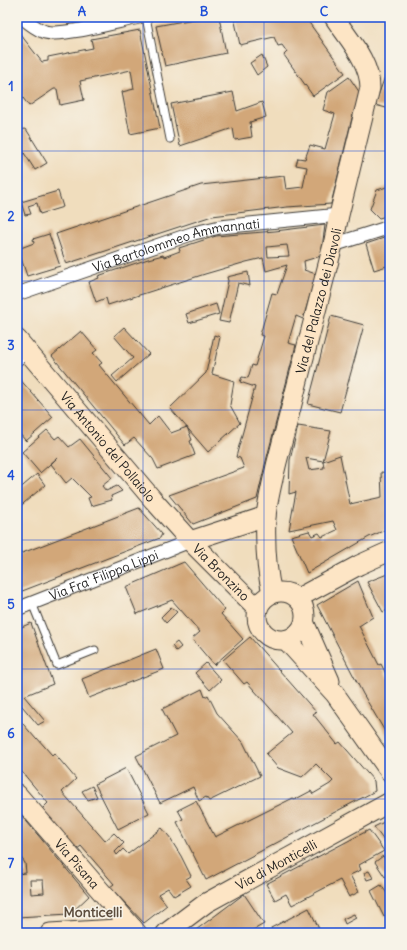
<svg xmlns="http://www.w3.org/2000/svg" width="407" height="950" viewBox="0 0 407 950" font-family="Delius,sans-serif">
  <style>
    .building { fill: #d2a779; fill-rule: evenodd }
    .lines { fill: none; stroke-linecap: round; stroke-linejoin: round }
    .lane-casing { stroke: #3c3934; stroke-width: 9 }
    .street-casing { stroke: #3c3934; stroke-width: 15 }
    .secondary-casing { stroke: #3c3934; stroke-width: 21 }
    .lane { stroke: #fff; stroke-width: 7 }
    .street { stroke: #fff; stroke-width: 13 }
    .secondary { stroke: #fde5c5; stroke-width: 19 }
    .grid { fill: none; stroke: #1d4ed8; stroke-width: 1; stroke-opacity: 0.55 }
    .labels { text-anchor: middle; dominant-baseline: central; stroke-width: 3; stroke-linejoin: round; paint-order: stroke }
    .street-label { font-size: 13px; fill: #1c1c1c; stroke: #f7f3e8 }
    .neighbourhood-label { font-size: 14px; font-weight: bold; fill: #5c4d3d; stroke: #f7f3e8 }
    .neatline { fill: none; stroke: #1d4ed8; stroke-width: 1.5 }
    .grid-label { font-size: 13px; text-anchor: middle; font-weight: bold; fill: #1d4ed8 }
  </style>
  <rect width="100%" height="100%" fill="#f7f3e8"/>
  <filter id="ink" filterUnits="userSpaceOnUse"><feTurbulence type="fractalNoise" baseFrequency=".025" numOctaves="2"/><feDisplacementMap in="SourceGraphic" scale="8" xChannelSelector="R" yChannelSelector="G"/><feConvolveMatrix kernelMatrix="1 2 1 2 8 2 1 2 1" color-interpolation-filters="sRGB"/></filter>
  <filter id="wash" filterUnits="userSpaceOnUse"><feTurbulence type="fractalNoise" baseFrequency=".012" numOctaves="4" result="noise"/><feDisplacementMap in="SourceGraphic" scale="16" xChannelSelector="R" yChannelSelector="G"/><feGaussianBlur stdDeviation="0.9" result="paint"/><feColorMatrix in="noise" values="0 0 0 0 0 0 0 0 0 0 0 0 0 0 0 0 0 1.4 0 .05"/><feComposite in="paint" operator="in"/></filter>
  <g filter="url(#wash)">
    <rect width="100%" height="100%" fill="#f0ddbd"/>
    <g id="blocks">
      <g class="building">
        <polygon points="205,17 219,17 226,53 165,66 156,26"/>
        <polygon points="234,17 305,17 345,73 313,96 284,55 287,52 282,45 278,46 274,37 240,45"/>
        <polygon points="17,30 42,62 48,61 48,57 93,48 91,39 140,30 160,128 130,134 122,92 134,89 131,70 80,81 84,100 60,105 57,89 54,89 29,106 17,90"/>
        <polygon points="262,55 267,67 257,75 250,63"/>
        <polygon points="390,62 390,109 375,105"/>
        <polygon points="349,77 360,93 352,118 331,204 287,207 212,216 66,264 56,234 201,185 284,176 286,189 303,187 307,167 296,165 298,158 305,159 310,145 325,149 335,114 323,110 328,92"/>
        <polygon points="233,92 237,111 262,102 266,117 250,122 252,137 235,140 233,128 180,146 171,104"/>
        <polygon points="26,129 47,163 35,170 17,142 17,130"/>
        <polygon points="390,186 390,215 379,218 370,209 377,190"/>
        <polygon points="58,191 63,207 40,214 37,203 28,206 31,214 25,215 21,202"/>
        <path d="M325,225l-4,31 -17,5 1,8 -1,1 12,4 -13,45 -7,-3 -8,27 8,2 -31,120 -8,34 -64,25 -24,-29 75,-27 -4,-10 -4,-1 19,-70 -15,-5 2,-5 6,1 4,-13 3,1 9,-30 -4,-1 12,-42 5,1 10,-29 -21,6 -3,-13 -17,4 -41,12 -97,31 -2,-7 -10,4 -7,-20 10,-4 -1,-2 50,-17 15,-4 1,2 16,-6 -1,-3 37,-12 59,-5zM287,245l2,11 -21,1 -1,-10z"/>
        <polygon points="49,234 60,266 27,276 18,249 34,243 33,239"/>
        <polygon points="390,236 390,265 374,270 366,244"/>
        <polygon points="248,272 250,286 238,283 229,323 219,321 228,281 227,277"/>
        <polygon points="216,304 219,314 189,323 186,314"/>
        <polygon points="331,316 364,325 340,412 308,404"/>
        <polygon points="124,327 149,354 117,382 112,376 133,358 114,336"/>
        <polygon points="81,331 97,350 93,353 102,363 99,365 149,425 158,416 171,433 187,427 192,440 190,441 195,455 158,469 153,459 134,438 125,445 52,356"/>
        <polygon points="214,335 220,337 212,374 234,381 230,405 240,423 208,452 170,408 206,373"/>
        <polygon points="17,376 53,417 26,441 17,431"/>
        <polygon points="298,426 331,431 323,461 306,458 309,470 324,468 323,461 340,455 350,504 382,497 381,472 390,473 390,528 369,537 307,573 291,536 309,531 312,536 319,533 322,537 337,530 333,521 289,530 296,492 289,494 290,460"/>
        <polygon points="47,430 55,439 59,436 69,447 80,439 112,478 102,486 106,491 117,486 122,491 111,496 112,500 91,506 88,498 91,497 72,478 66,483 51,464 57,458 40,473 22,452"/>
        <polygon points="37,474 45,485 17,509 17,491"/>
        <polygon points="139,508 162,534 160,538 17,593 17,555"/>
        <polygon points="184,562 225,610 221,614 243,639 214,665 192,639 200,632 172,600 137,614 126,587"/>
        <polygon points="390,573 390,609 383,612 367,582"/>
        <polygon points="358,581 373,617 359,626 379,665 381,664 388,678 390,677 390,740 363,694 317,605"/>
        <polygon points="171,607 177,612 166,623 161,617"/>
        <polygon points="31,623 53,684 24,696 45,721 38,725 17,700 17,673 19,671 17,669 17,629"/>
        <polygon points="250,637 316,712 313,714 337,744 340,742 374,781 375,791 206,880 177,822 183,819 178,810 196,801 215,837 293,798 294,800 311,791 313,794 330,784 333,781 316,764 302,777 278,768 266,754 292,733 247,682 244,684 223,660"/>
        <polygon points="177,642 181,647 176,651 172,646"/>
        <polygon points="156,649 164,669 89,698 82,679"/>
        <polygon points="206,663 221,680 210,690 195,673"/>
        <polygon points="202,689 205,697 208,695 217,713 243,742 260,776 209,801 206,797 199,801 193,787 160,803 136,756 176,736 162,709"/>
        <polygon points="17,717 36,739 37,738 52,755 54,753 76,779 62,792 105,841 114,833 124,843 115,852 117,855 123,849 128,854 162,828 172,840 171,840 181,856 191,876 186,879 191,886 174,896 168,888 158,894 167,905 144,923 110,887 114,884 81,846 76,850 41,810 48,803 17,766"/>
        <polygon points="126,768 149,813 118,829 95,784"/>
        <polygon points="92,786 97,797 88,800 82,791"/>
        <path d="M17,810l72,86 -19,18 -53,3v-43l9,-1 -1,-10 -8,-11zM30,880h13l1,13 -13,1z"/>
        <polygon points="390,819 390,849 374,827"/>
        <polygon points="369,830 384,851 359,865 361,870 350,875 359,892 349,897 340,880 292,905 286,894 275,900 266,884"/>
        <polygon points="383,856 390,865 390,873 385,877 375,862"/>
        <polygon points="369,871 373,878 367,880 364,873"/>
        <polygon points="381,885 388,895 390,894 390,912 384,917 371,891"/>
        <polygon points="244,894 264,924 248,933 192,933"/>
        <polygon points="309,908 321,933 274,933 271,928"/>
        <polygon points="354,914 356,918 345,924 343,919"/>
      </g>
    </g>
  </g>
  <g filter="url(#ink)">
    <use href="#blocks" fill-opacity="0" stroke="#3c3934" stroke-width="1"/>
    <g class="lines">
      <g class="lane-casing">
        <g id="lane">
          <polyline points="146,17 170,139"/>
          <polyline points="32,603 57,665 95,650"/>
        </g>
      </g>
      <g class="street-casing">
        <g id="street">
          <path d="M22,17c7,6 14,12 23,15 18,5 73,-11 94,-15"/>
          <polyline points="333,245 390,227"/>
          <path id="s1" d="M17,294l177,-61 26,-6 119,-12"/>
          <polyline points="17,359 27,351"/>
          <path id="s2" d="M17,609l173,-68"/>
        </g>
      </g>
      <g class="secondary-casing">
        <g id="secondary">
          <path id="s3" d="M17,339l137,162 36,40 68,68"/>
          <polyline points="190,541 266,516"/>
          <circle cx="281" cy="616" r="24"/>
          <path id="s4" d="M272,593c-6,-24 -7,-52 -6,-77 2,-18 7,-37 11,-54l56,-217 6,-30 31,-127c0,-27 -22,-49 -36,-71"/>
          <polyline points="298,598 359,565 390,551"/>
          <polyline points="305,624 330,681"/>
          <polyline points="286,640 335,694 390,772"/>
          <path id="s5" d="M17,794l120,139"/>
          <polyline points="50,933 133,928"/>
          <path id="s6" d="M166,933l40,-30 184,-101"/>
        </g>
      </g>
      <use href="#lane" class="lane"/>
      <use href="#street" class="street"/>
      <use href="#secondary" class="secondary"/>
    </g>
  </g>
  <path class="grid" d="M143,17v916M264,17v916M17,151h373M17,281h373M17,410h373M17,540h373M17,669h373M17,799h373"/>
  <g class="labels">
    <g class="street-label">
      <text stroke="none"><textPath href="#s1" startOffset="167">Via Bartolommeo Ammannati</textPath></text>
      <text stroke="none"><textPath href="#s4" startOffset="299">Via del Palazzo dei Diavoli</textPath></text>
      <text stroke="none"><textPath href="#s3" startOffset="141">Via Antonio del Pollaiolo</textPath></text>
      <text stroke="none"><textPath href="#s3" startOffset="310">Via Bronzino</textPath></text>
      <text stroke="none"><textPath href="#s2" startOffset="93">Via Fra' Filippo Lippi</textPath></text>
      <text stroke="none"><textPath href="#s5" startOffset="92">Via Pisana</textPath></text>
      <text stroke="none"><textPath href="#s6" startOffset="130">Via di Monticelli</textPath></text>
    </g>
    <g class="neighbourhood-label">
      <text x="93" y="912">Monticelli</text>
    </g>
  </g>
  <rect width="407" height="950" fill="none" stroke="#f7f3e8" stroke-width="44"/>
  <rect x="22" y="22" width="363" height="906" class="neatline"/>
  <g class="grid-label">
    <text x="82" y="16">A</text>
    <text x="204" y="16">B</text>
    <text x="324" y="16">C</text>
    <text x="11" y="91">1</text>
    <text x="11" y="221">2</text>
    <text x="11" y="350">3</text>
    <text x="11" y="480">4</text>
    <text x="11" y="609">5</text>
    <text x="11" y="738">6</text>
    <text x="11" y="868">7</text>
  </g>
</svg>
